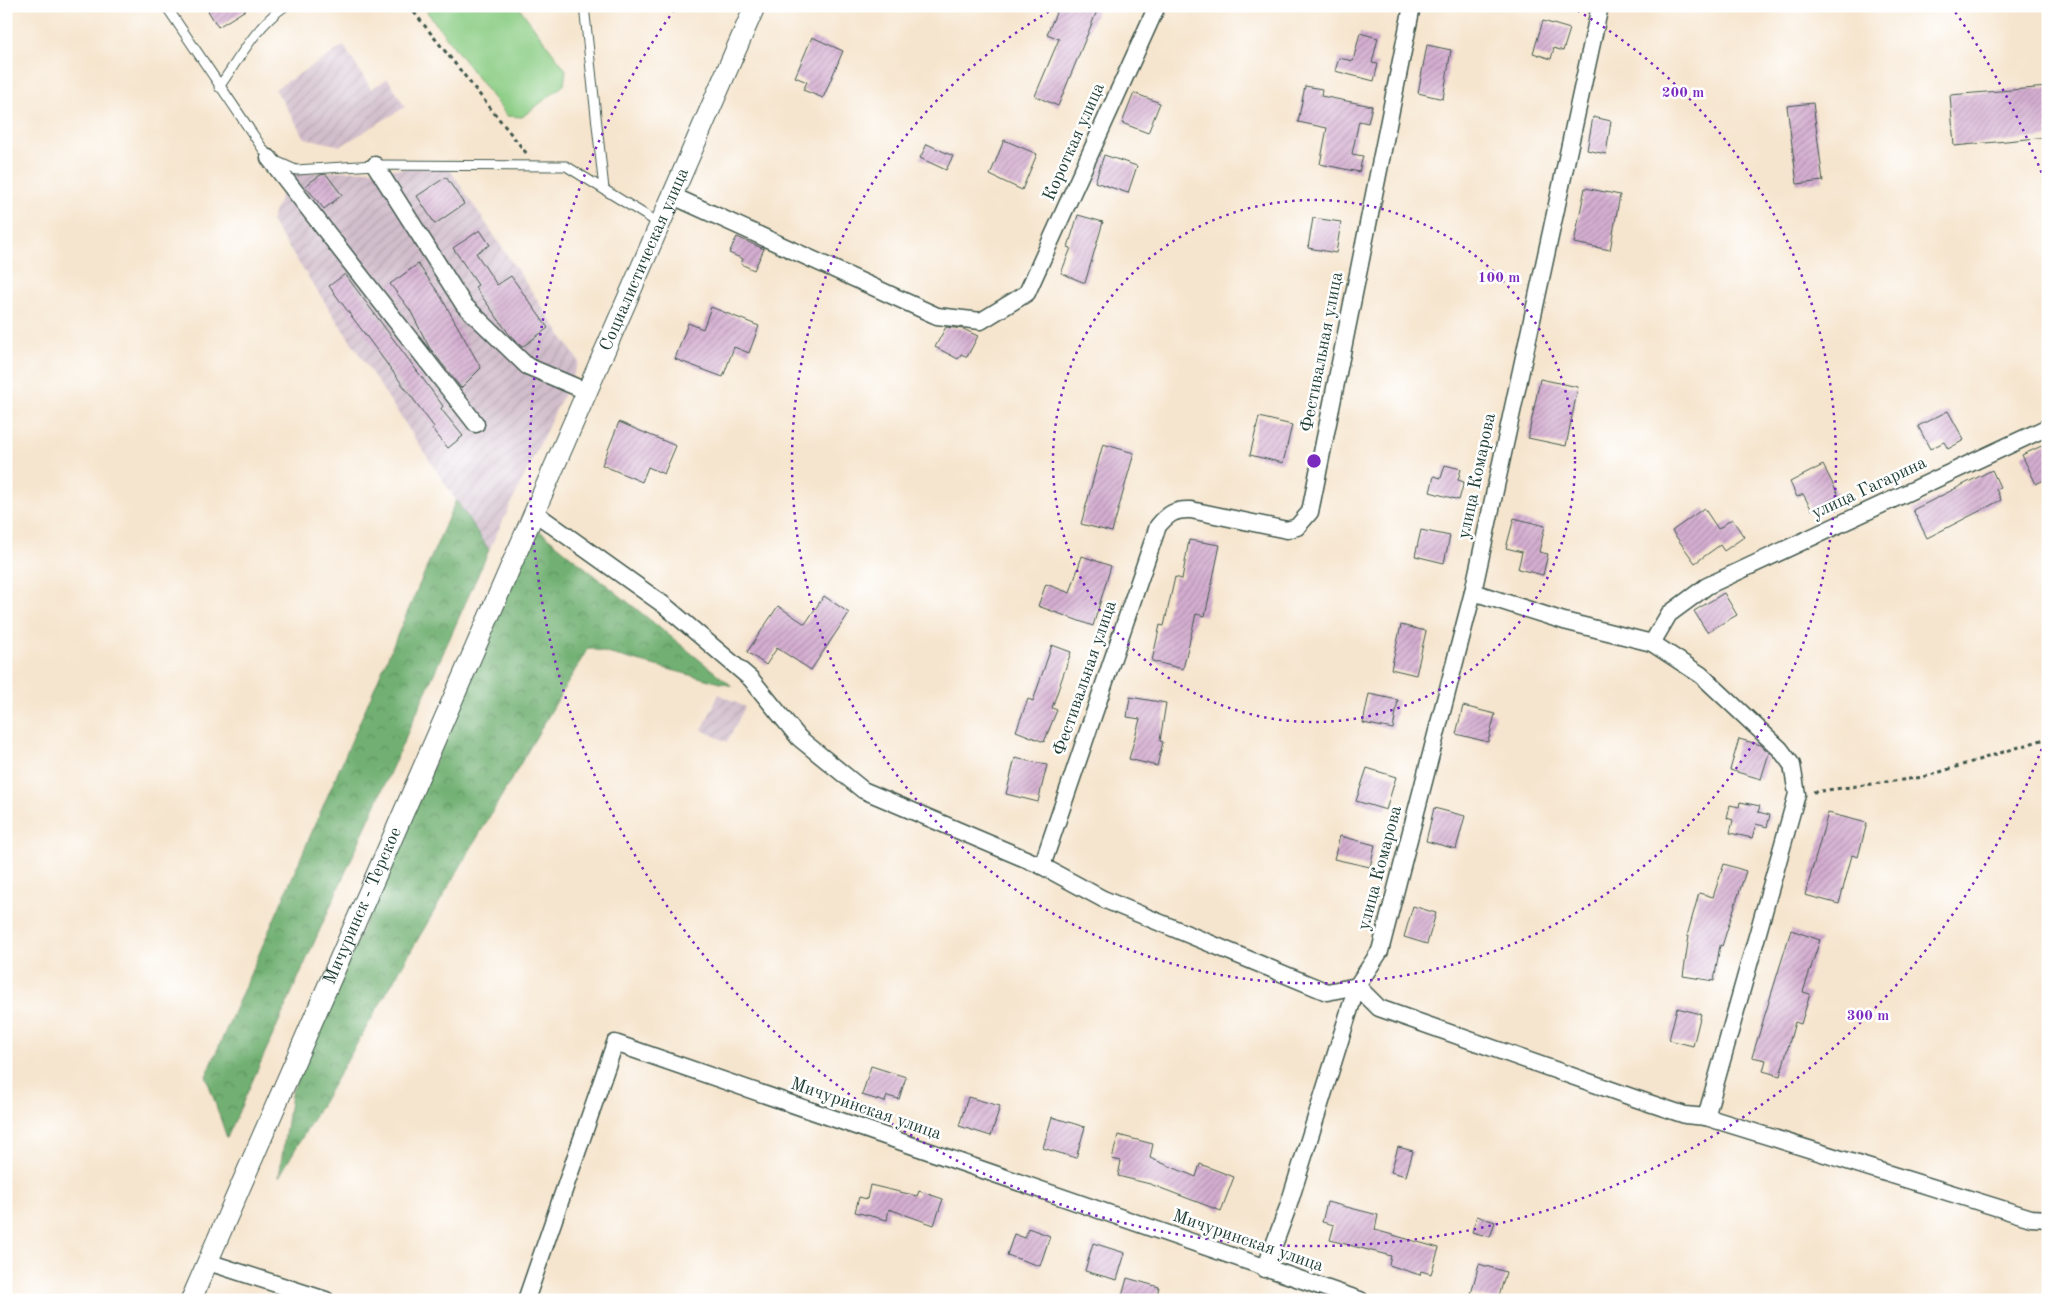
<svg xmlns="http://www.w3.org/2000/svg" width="2054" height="1306" viewBox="0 0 2054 1306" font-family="'Old Standard TT',serif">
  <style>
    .industrial { fill: url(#industrial-furrows) }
    .forest { fill: url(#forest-crowns); stroke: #487653 }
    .park { fill: #8ccd85; stroke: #56855c }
    .building { fill: url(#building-hatch) }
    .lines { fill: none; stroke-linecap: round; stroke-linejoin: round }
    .service-casing { stroke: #3f564b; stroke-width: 11 }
    .minor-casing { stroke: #3f564b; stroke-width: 19 }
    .tertiary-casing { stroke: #3f564b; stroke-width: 22 }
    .path { stroke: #3f564b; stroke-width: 3; stroke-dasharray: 4 4; stroke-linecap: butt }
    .service { stroke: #fff; stroke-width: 9 }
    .minor { stroke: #fff; stroke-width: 16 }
    .tertiary { stroke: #fff; stroke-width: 20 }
    .ring { fill: none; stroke: #7b2cbf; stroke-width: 2.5; stroke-dasharray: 2.5 5 }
    .labels { text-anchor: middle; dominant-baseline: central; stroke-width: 5; stroke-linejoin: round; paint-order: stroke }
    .street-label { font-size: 18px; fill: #1f3d34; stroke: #fff }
    .centre { fill: #7b2cbf; stroke: #fff; stroke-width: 2.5 }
    .ring-label { font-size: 15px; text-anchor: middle; font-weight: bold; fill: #7b2cbf; stroke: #fff; stroke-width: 5; stroke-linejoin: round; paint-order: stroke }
  </style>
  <defs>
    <pattern id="industrial-furrows" width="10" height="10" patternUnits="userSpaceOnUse" patternTransform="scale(1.25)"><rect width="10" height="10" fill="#d1bdcb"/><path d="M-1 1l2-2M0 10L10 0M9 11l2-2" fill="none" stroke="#b3a3af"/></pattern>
    <pattern id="forest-crowns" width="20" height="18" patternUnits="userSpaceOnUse" patternTransform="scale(1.25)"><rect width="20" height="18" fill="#71b072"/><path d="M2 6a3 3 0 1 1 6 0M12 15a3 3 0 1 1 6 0" fill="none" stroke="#5c905e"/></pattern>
    <pattern id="building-hatch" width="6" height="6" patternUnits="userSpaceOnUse" patternTransform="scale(1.25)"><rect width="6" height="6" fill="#d5aed1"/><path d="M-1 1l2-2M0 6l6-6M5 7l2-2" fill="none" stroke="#ac8faa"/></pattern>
  </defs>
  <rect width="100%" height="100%" fill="#fff"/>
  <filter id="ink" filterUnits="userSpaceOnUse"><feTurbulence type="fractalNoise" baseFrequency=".02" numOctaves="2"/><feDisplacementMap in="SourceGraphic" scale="10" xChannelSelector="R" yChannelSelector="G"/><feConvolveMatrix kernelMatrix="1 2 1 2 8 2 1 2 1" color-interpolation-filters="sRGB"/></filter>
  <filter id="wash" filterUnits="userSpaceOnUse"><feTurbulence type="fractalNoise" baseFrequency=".0096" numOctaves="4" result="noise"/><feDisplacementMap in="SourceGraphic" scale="20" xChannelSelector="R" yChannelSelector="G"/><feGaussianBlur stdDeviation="1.12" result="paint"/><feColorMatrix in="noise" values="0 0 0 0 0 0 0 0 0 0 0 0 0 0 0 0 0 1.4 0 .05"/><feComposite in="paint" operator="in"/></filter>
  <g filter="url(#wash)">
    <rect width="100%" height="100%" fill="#f6e5ce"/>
    <g class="industrial">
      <polygon points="344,46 371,89 388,79 405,107 341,146 305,138 275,89"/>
      <polygon points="448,167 579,362 489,550 271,221 290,173"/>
      <polygon points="719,694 745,707 727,742 702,730"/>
    </g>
    <g class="forest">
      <polygon points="456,500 489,550 227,1138 206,1076"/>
      <polygon points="536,528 732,686 588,648 279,1177 291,1094"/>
    </g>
    <polygon class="park" points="428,6 518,6 566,70 564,85 522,117 507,116 427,12"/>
    <g id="blocks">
      <g class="building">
        <polygon points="205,6 252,6 218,27"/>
        <polygon points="1059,6 1099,6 1058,106 1035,96 1059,39 1047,34"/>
        <polygon points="1543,21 1570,29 1563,51 1554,48 1551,59 1533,53"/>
        <polygon points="1360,33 1378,38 1372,63 1378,64 1374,81 1335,71 1339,58 1353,61"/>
        <polygon points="812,37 843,51 823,98 803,90 807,82 795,77"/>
        <polygon points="1427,45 1451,50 1443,99 1418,93"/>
        <polygon points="1305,86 1322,89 1321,96 1372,106 1368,123 1359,121 1352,154 1363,156 1359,172 1320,164 1327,128 1298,122"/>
        <polygon points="2048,87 2048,137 1954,146 1950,95"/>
        <polygon points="1134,93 1160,103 1148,133 1122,123"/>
        <polygon points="1813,103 1823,181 1797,184 1787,106"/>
        <polygon points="1593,117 1611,121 1606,154 1587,150"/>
        <polygon points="1004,140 1037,154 1022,190 990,175"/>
        <polygon points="927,144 953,156 946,170 920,158"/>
        <polygon points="1104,155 1137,166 1128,193 1095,182"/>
        <polygon points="326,174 342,195 324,209 305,186 320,175"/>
        <polygon points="446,177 464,204 435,224 417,196"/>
        <polygon points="1585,188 1620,195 1610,250 1574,243"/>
        <polygon points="1078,215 1103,222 1085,283 1061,273 1071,248 1068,247"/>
        <polygon points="1313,218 1341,222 1336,253 1308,248"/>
        <polygon points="480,230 490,245 476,253 497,285 511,276 548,328 522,347 509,334 475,287 478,285 453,248"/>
        <polygon points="737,237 764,249 754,270 741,264 743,259 729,253"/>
        <polygon points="418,264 440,295 481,368 461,388 429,347 410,310 390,284"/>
        <polygon points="345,274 443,406 441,409 463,436 448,448 432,429 434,427 329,286"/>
        <polygon points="711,307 759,326 749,353 734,347 723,377 675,359 688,323 703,329"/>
        <polygon points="946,327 963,329 978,336 967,357 961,354 958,359 935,347"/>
        <polygon points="1540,379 1578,387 1566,446 1528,438"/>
        <polygon points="1948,411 1964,440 1948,449 1944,442 1930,449 1918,426"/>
        <polygon points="1259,417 1292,425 1283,463 1250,455"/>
        <polygon points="619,422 676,446 664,474 648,467 642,482 602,465"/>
        <polygon points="2048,443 2048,478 2036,484 2022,455"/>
        <polygon points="1103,444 1134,453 1112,532 1081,524"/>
        <polygon points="1445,465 1461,469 1458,480 1464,482 1459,500 1430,492 1434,476 1441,478"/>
        <polygon points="1823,465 1839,496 1812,510 1803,494 1797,497 1790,482"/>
        <polygon points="1992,470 2000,487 1996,489 2001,500 1927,538 1913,510"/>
        <polygon points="1704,508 1718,529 1732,519 1744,537 1724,551 1720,545 1695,563 1672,531"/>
        <polygon points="1514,518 1545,526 1539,552 1548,554 1543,575 1518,569 1522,552 1506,548"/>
        <polygon points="1421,530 1450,536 1444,563 1415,556"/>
        <polygon points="1189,540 1220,545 1205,616 1196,614 1183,669 1152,661 1160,625 1164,626 1175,577 1182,579"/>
        <polygon points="1082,556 1111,566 1093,626 1038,606 1046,584 1070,593"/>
        <polygon points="1724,593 1737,615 1707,632 1694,611"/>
        <polygon points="824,596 849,613 811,670 777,648 766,665 747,652 778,606 805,624"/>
        <polygon points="1401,625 1426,631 1416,675 1391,669"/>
        <polygon points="1052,645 1071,652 1052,708 1057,710 1044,742 1016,731 1028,699 1033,701"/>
        <polygon points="1369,694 1398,700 1393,729 1363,723"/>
        <polygon points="1130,697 1166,703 1160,741 1163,742 1157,766 1129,759 1140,719 1127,717"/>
        <polygon points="1463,706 1495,714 1488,742 1456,734"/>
        <polygon points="1739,739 1761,745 1769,753 1761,779 1730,770"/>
        <polygon points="1015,758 1047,765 1038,802 1006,794"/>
        <polygon points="1367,768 1396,777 1386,810 1356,801"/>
        <polygon points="1740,802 1760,806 1758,812 1770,815 1767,827 1756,824 1752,838 1730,833 1733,820 1727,818 1730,805 1739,807"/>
        <polygon points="1434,808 1465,816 1456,849 1426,841"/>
        <polygon points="1828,813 1867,823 1858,857 1852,855 1839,904 1805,895"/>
        <polygon points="1340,836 1375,845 1370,867 1334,859"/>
        <polygon points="1724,864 1746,871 1722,946 1720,945 1714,981 1683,976 1689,936 1687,936 1699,893 1713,897"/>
        <polygon points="1413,906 1436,913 1427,944 1404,937"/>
        <polygon points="1791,930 1820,940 1803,992 1810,994 1801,1024 1795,1022 1780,1076 1763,1071 1766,1060 1752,1057"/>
        <polygon points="1677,1008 1701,1014 1693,1046 1669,1040"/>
        <polygon points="871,1066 906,1077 899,1099 887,1096 885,1102 862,1095"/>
        <polygon points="968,1097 1000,1106 991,1136 959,1126"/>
        <polygon points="1052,1117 1085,1127 1076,1158 1043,1148"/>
        <polygon points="1118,1135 1153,1144 1150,1158 1196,1177 1200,1164 1234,1177 1221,1211 1150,1184 1118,1176 1121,1161 1112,1159"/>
        <polygon points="1398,1147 1413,1151 1406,1176 1391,1172"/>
        <polygon points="870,1185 917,1196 919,1191 943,1199 934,1225 889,1209 887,1220 855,1212 859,1197 867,1199"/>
        <polygon points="1327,1202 1378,1215 1375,1230 1439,1248 1431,1274 1421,1271 1420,1275 1389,1265 1391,1256 1330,1240 1334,1225 1322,1222"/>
        <polygon points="1477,1216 1495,1222 1490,1237 1472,1232"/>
        <polygon points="1028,1228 1050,1236 1040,1266 1007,1255 1014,1234 1025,1238"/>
        <polygon points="1093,1243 1125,1253 1117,1280 1085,1271"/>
        <polygon points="1479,1264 1506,1272 1498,1300 1471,1294"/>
        <polygon points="1127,1278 1159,1287 1156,1300 1121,1300"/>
      </g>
    </g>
  </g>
  <g filter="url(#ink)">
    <use href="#blocks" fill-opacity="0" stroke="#3f564b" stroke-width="1"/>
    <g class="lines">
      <g class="service-casing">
        <g id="service">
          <polyline points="166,6 269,158 296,170 375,165 566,166 660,224"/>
          <polyline points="584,6 604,189"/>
          <path d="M219,87c20,-28 37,-61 66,-81"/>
        </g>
      </g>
      <g class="minor-casing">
        <g id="minor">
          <polyline points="269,158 476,424"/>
          <polyline points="375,165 464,305 527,366 588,392"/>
          <polyline points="673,196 937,316 981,321 1027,293 1157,6"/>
          <polyline points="535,513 664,605 751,679 799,738 863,790 1042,866 1103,899 1327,992 1357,986 1380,951 1473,592 1600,6"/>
          <polyline points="1473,592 1564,621 1652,643 1701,675 1780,749 1792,765 1797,794 1706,1117"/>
          <polyline points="1652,643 1669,614 1707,586 2048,427"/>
          <path d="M1042,866l116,-340c10,-12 17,-17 33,-16l96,20 10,-3 13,-15 102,-506"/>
          <polyline points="208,1262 326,1300"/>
          <polyline points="1265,1269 1288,1207 1357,986 1379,1008 1637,1099 1685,1115 1706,1117 2031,1218 2048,1219"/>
          <polyline points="526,1300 615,1043 1360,1300"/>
        </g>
      </g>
      <g class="tertiary-casing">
        <g id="tertiary">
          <path id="s1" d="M191,1300l564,-1294"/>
        </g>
      </g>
      <g class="path">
        <polyline points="409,6 527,154"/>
        <polyline points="1813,792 1924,777 2048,738"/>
      </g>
      <use href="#service" class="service"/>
      <use href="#minor" class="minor"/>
      <use href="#tertiary" class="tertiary"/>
    </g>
  </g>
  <g class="ring">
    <circle cx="1314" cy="461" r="261"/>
    <path d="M1571 7A522 522 0 1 1 1057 7"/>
    <path d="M2047 735A783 783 0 1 1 677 6M1951 6A783 783 0 0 1 2047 187"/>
  </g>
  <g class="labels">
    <g class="street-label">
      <text transform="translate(1074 142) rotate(-66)">Короткая улица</text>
      <text stroke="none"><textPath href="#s1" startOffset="1135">Социалистическая улица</textPath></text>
      <text transform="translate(1322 352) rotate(-79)">Фестивальная улица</text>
      <text transform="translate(1477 476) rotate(-78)">улица Комарова</text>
      <text transform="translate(1869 488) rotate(-25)">улица Гагарина</text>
      <text transform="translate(1085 678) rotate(-71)">Фестивальная улица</text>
      <text transform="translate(1380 868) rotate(-75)">улица Комарова</text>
      <text stroke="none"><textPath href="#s1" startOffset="430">Мичуринск - Терское</textPath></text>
      <text transform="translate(866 1109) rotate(19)">Мичуринская улица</text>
      <text transform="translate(1248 1241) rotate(19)">Мичуринская улица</text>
    </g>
  </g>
  <circle cx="1314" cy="461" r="8" class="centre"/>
  <g class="ring-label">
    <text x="1683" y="97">200 m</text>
    <text x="1499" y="282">100 m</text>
    <text x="1868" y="1020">300 m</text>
  </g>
  <rect width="2054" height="1306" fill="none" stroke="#fff" stroke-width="25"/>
</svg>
